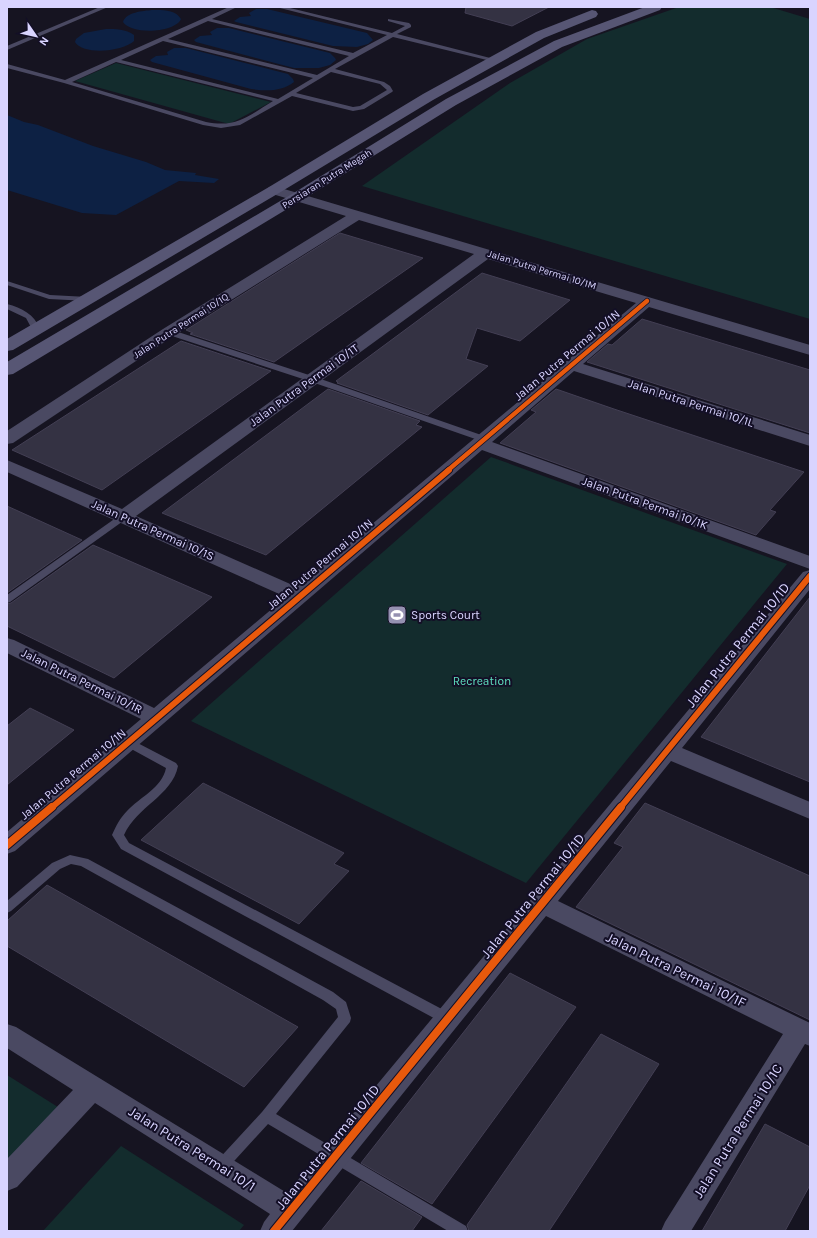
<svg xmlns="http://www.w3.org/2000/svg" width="817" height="1238" viewBox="0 0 817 1238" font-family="Karla,sans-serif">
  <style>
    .green { fill: #132c2d }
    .water { fill: #0d2144 }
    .building { fill: #343243; stroke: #433f54 }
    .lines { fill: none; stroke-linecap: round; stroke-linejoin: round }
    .lane { fill: #4a4962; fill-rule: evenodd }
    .street { fill: #4a4962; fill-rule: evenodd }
    .secondary { fill: #575674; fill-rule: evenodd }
    .cycleway-far2-casing { stroke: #130f26; stroke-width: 6 }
    .cycleway-far1-casing { stroke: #130f26; stroke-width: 8 }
    .cycleway-casing { stroke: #130f26; stroke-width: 10 }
    .cycleway-far2 { stroke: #e8590c; stroke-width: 4.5 }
    .cycleway-far1 { stroke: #e8590c; stroke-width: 6 }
    .cycleway { stroke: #e8590c; stroke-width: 8 }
    .labels { text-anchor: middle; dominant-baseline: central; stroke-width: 4; stroke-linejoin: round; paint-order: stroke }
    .far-street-label { font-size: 10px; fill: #d9d4ff; stroke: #130f26 }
    .street-label { font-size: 12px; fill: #d9d4ff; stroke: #130f26 }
    .poi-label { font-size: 12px; fill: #d9d4ff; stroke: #130f26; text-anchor: start }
    .park-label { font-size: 12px; fill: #5fe0c0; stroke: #130f26 }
    .near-street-label { font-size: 14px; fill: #d9d4ff; stroke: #130f26 }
  </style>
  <rect width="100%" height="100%" fill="#161421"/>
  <g class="green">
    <polygon points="679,7 770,7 810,19 810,319 362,186 510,83 587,39"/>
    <polygon points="116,63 271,102 229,124 75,81"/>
    <polygon points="491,457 787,564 526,883 191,721"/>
    <polygon points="7,1075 61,1109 7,1165"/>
    <polygon points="121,1146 244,1225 239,1231 43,1231"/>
  </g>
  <g class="water">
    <polygon points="256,9 267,9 367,33 373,40 368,44 357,47 333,46 236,22 234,21 240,17 251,16 249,13"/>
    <path d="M152,10c10,0 23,-1 29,9 -6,14 -50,16 -58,3 3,-10 20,-11 29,-12z"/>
    <polygon points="217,28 229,28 330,53 335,58 336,60 330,65 319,68 294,68 196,42 194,40 200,36 212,35 210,32"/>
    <path d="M106,29c9,0 20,0 28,6v6c-10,10 -50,15 -59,1l1,-3 8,-6z"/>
    <path d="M174,48h12l102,26 5,5 1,3c-13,10 -28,9 -43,7l-99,-27 -2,-2 6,-4 12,-1 -1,-3z"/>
    <polygon points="7,115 24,122 38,125 93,146 146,162 165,170 196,173 195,175 219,179 214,183 179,181 116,215 82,213 7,190"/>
  </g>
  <g class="building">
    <polygon points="466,7 549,7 512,26 465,13"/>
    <polygon points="340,233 423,258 274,362 190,334 193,333 186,330"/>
    <polygon points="482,273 570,300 520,341 477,328 466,359 488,366 428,415 337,383 338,382 336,381"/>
    <polygon points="642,319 810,370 810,433 587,362 608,344 612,345"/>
    <polygon points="181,341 271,371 102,490 12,450"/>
    <polygon points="328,389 420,421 416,425 422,427 266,555 162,513"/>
    <polygon points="556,389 614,409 804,472 770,510 776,512 756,535 500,443 536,412 531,410"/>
    <polygon points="7,506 82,540 7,593"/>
    <polygon points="93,545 212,597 114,678 7,626 7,604 11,603"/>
    <polygon points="810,597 810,782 701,737"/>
    <polygon points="30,708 74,730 7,785 7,726"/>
    <polygon points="203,783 344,853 334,864 349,871 299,924 141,840"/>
    <polygon points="645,803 810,876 810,1020 576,907 623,847 614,843"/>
    <polygon points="47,885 275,1014 298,1027 244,1087 7,946 7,921"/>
    <polygon points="510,973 576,1007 432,1204 361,1163"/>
    <polygon points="601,1034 659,1064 600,1154 549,1231 469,1231 467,1225"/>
    <polygon points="765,1124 810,1147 810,1185 785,1231 702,1231"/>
    <polygon points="361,1181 422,1217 412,1231 321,1231"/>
  </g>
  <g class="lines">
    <g class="lane">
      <polygon points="100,7 108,7 7,50 7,46"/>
      <path d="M229,7h8l-25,12 141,34 34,-18 -111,-28h10l106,26 13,-7 -17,-5v-2l21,4 2,2v2l-14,7 101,26 -3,2 -102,-25 -58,32 49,13 6,4 3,5 -1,1 -28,17 -11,2 -61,-15 -52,29 -19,3 -18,-3 -139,-42 -57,-15v-4l58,16zM208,21l141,35 -32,19 -149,-36zM163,41l150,37 -35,21 -157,-39zM116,62l157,39c-25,15 -36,27 -67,21l-134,-40zM331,72l49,12 7,6 -27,16 -7,1 -57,-14z"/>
      <polygon points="7,281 50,295 88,297 92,299 88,301 49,299 7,285"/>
      <path d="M7,304c15,4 27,10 33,25l-1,2h-6l-7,-13 -19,-9z"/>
      <polygon points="166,330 172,330 315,377 487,437 488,439 487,441 481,441 309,381 166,334"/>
      <polygon points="123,514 126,515 128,517 126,519 10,602 7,603 7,595 120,515"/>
      <path d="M128,738l48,25 2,3c-6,30 -41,40 -54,69l5,8 324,172 1,4 -1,4 -5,1 -5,-1 -322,-174 -9,-14c4,-9 8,-17 15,-24 13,-14 35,-23 39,-43l-42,-23 -1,-3 1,-3z"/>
      <polygon points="70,855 88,859 333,992 346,1002 351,1018 350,1022 276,1114 466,1226 468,1231 448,1231 268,1124 225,1171 220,1173 215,1171 213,1167 215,1163 262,1112 338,1017 336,1009 323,1000 81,866 71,864 60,869 11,911 7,913 7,901 52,863"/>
    </g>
    <g class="street">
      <path d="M274,186l536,159v10l-161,-48 -66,57 227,71v11l-236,-75 -82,71 318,114v13l-328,-119 -467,401 -8,3v-22l134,-113 -134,-66v-15l7,2 140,68 132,-111 -279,-125v-12l115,49 352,-255 -115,-34 -184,115 -162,108 -6,1v-13l156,-102 183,-113 -77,-23 -2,-3 2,-3zM488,259l148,44 -339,284 -161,-71z"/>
      <polygon points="810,570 810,589 682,748 810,802 810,819 671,761 558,901 810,1023 810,1046 805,1044 691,1231 661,1231 665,1222 783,1034 546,916 292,1231 260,1231 264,1222 270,1214 95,1103 17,1187 7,1191 7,1159 73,1090 7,1048 7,1024 16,1027 287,1193 803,572"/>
    </g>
    <g class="secondary">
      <polygon points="645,7 662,7 660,10 562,47 456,105 302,200 13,374 7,375 7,362 292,194 446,99 554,41"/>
      <polygon points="592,10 596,11 598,14 596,17 544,38 433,100 279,193 13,350 7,351 7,339 269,187 423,94 536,32"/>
    </g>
    <g class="cycleway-far2-casing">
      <polyline id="cycleway-far2" points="447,471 647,301"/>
    </g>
    <g class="cycleway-far1-casing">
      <g id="cycleway-far1">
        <polyline points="51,808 449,470"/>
        <polyline points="620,808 810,576"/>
      </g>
    </g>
    <g class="cycleway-casing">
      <g id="cycleway">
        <polyline points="7,845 52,807"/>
        <polyline points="274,1231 621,807"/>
      </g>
    </g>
    <use href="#cycleway-far2" class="cycleway-far2"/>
    <use href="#cycleway-far1" class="cycleway-far1"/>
    <use href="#cycleway" class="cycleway"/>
  </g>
  <defs>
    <g id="stadium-square" transform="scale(1)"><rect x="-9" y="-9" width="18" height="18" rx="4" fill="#9591b1" stroke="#130f26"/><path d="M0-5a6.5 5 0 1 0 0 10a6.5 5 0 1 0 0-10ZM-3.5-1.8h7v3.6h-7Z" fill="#fff"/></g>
  </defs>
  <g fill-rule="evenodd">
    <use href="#stadium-square" x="397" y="615"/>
  </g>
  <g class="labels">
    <g class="far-street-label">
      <text transform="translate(327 179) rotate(-32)">Persiaran Putra Megah</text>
      <text transform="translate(542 270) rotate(17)">Jalan Putra Permai 10/1M</text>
      <text transform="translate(181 326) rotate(-33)">Jalan Putra Permai 10/1Q</text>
    </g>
    <g class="street-label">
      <text transform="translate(567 355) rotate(-40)">Jalan Putra Permai 10/1N</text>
      <text transform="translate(304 385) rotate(-36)">Jalan Putra Permai 10/1T</text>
      <text transform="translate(691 403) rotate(18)">Jalan Putra Permai 10/1L</text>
      <text transform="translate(645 503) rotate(20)">Jalan Putra Permai 10/1K</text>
      <text transform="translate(153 530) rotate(24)">Jalan Putra Permai 10/1S</text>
      <text transform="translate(320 564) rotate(-40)">Jalan Putra Permai 10/1N</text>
      <text transform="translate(82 681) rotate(26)">Jalan Putra Permai 10/1R</text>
      <text transform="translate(73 774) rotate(-40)">Jalan Putra Permai 10/1N</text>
    </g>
    <g class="poi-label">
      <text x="411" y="615">Sports Court</text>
    </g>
    <g class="park-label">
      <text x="482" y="681">Recreation</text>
    </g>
    <g class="near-street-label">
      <text transform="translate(738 645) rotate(-51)">Jalan Putra Permai 10/1D</text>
      <text transform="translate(533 896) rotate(-51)">Jalan Putra Permai 10/1D</text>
      <text transform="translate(676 970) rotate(26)">Jalan Putra Permai 10/1F</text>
      <text transform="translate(738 1131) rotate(-58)">Jalan Putra Permai 10/1C</text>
      <text transform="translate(328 1147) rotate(-51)">Jalan Putra Permai 10/1D</text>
      <text transform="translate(192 1149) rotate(32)">Jalan Putra Permai 10/1</text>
    </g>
  </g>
  <rect width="817" height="1238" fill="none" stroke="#d9d4ff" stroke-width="16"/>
  <g transform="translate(36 36) rotate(124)" stroke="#130f26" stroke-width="3" paint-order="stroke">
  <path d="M0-3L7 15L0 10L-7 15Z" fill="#d9d4ff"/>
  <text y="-6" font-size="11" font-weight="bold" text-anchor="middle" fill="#d9d4ff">N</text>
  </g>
</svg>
